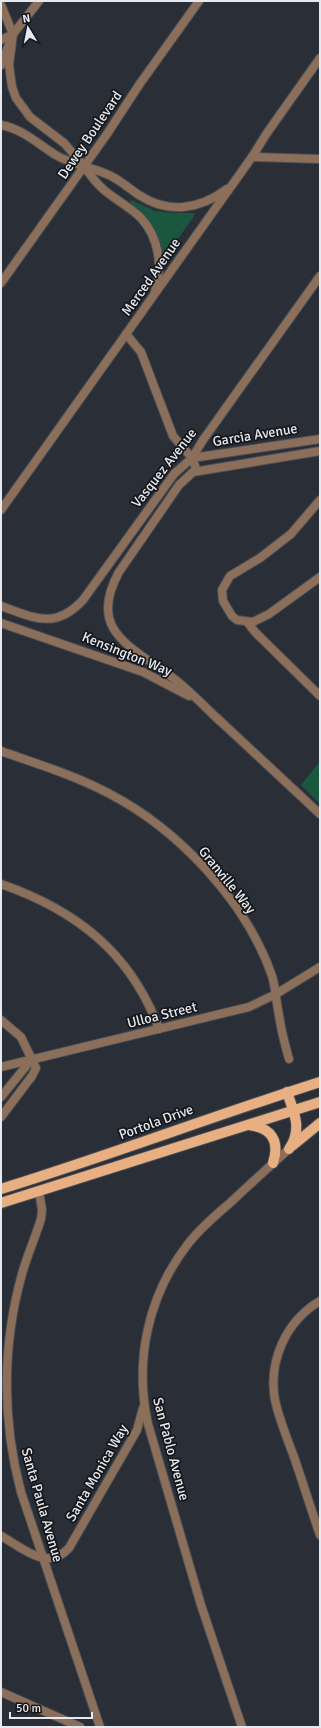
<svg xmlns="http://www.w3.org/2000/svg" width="321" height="1728" viewBox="0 0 321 1728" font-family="Signika,sans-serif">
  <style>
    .green { fill: #1a573e }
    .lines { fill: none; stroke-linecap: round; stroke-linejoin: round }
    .minor-casing { stroke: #484d54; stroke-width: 10 }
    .tertiary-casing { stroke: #484d54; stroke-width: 10 }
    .primary-casing { stroke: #484d54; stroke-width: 12 }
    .minor { stroke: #8b6f5a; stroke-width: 8 }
    .tertiary { stroke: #8b6f5a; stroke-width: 8 }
    .primary { stroke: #e8af82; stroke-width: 10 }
    .labels { text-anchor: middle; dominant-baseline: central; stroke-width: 3.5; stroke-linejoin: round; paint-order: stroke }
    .street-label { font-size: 14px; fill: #e6e9ef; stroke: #15171a }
  </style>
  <rect width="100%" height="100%" fill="#2a2f37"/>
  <g class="green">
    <path d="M131,200l24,11 17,2h23l-1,3 -28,40 -4,-1c-5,-22 -14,-38 -32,-52z"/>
    <polygon points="320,761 320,804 301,785"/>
  </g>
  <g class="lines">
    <g class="minor-casing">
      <g id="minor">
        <polyline points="1,40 13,34"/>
        <polyline points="1,65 13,34 39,1"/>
        <path d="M1,125c21,4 36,18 53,29 17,11 39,13 57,22 10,5 19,13 28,19 29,19 60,15 88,-6"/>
        <polyline points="252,157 320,159"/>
        <path d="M84,166c6,9 12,17 20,24 12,10 26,17 37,28 18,20 22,48 14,73"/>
        <polyline points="126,334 141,352 173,436 192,458 197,471"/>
        <polyline points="192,458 320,439"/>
        <polyline points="320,500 291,534 260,558 230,576 222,590 223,601 232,616 237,620 253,622 269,614 320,577"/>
        <polyline points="1,510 252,157 267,133 320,58"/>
        <path d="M1,606c34,12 54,24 82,-6l91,-126 18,-16 11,-18 117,-164"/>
        <polyline points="1,623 143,672 189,696"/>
        <polyline points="248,623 255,632 320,696"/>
        <polyline points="217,718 320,814"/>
        <path d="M220,721c-16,-15 -30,-30 -47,-43 -40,-31 -87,-46 -54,-106l60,-87 14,-13 127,-21"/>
        <path d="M1,751c36,13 73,24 107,42 70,36 138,108 164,183 4,13 4,26 7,39 2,15 6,30 10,44"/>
        <path d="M1,884c75,26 130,69 158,145"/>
        <polyline points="1,1020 21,1037 36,1068 32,1076 1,1117"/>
        <polyline points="1,1067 249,1007 276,994 320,967"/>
        <polyline points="1,1097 31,1060"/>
        <path d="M39,1191l3,19 -1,9c-6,19 -14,37 -19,55 -20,71 -20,147 -1,218l79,235"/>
        <path d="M1,1536c22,12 46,36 68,12l68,-118 6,-22"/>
        <path d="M242,1727l-41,-122 -53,-181c-14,-63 0,-129 40,-180 12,-16 28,-29 43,-42 19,-18 39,-36 58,-53"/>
      </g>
    </g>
    <g class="tertiary-casing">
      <g id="tertiary">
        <polyline points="1,5 13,34 9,65 12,87 16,98 30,117 64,143 84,166"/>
        <polyline points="1,283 107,134 139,85 199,1"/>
        <path d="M320,1301c-34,20 -52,60 -45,99 4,19 12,38 19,57 9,26 17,52 26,78"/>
        <polyline points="1,1692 80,1727"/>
      </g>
    </g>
    <g class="primary-casing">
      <g id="primary">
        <path d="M287,1092c7,21 16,37 2,57"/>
        <path d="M249,1125c23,3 31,16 24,38"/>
        <polyline points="292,1146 320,1123"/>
        <path d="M1,1189c107,-33 212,-73 319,-107"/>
        <polyline points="1,1203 320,1102"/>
      </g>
    </g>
    <use href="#minor" class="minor"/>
    <use href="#tertiary" class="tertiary"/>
    <use href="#primary" class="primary"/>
  </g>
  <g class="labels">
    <g class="street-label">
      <text transform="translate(90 135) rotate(-56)">Dewey Boulevard</text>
      <text transform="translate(151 277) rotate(-55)">Merced Avenue</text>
      <text transform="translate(255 435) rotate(-9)">Garcia Avenue</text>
      <text transform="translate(164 468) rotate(-52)">Vasquez Avenue</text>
      <text transform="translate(127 654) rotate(22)">Kensington Way</text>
      <text transform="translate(227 880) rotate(51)">Granville Way</text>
      <text transform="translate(162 1015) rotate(-14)">Ulloa Street</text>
      <text transform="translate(156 1122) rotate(-20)">Portola Drive</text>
      <text transform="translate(171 1449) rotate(75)">San Pablo Avenue</text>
      <text transform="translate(97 1473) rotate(-60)">Santa Monica Way</text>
      <text transform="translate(42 1505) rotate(74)">Santa Paula Avenue</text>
    </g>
  </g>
  <rect width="321" height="1728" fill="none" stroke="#e6e9ef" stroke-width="4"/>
  <g transform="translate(28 28) rotate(350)" stroke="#15171a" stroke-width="3" paint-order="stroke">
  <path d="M0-3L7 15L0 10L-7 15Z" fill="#e6e9ef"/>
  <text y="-6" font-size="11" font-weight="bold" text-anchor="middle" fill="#e6e9ef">N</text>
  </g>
  <path d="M10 1712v6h82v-6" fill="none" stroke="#e6e9ef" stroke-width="2"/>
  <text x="16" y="1712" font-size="12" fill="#e6e9ef" stroke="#15171a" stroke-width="3" paint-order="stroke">50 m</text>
</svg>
